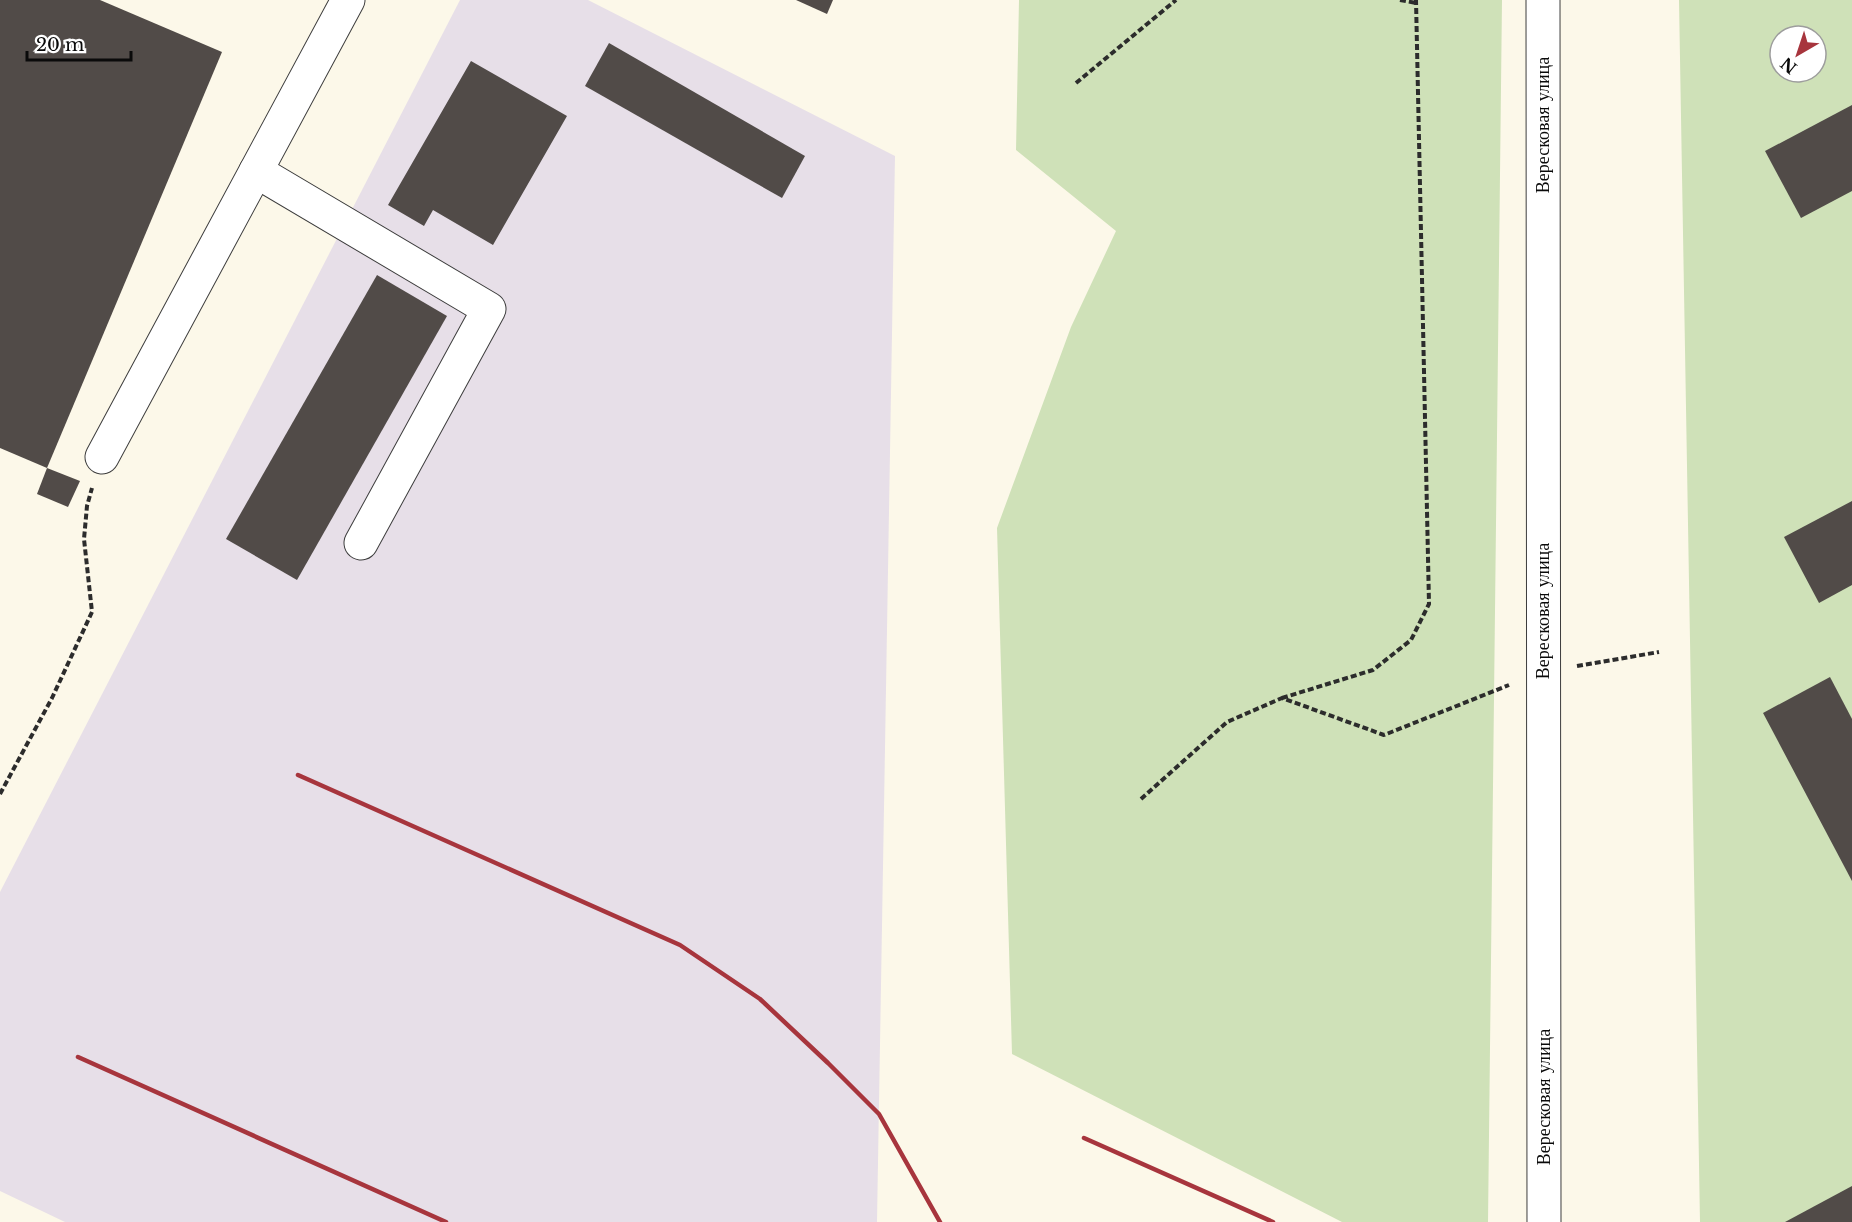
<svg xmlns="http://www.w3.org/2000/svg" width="1852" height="1222" viewBox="0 0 1852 1222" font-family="'Libre Baskerville',serif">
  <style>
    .industrial { fill: #e7dfe8 }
    .green { fill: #cfe1b8; fill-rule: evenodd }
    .building { fill: #514b48 }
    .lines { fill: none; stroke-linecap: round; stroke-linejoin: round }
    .minor-casing { stroke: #3d3d3d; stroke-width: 35 }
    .path { stroke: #2c2c2c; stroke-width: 4; stroke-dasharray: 6 3; stroke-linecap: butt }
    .minor { stroke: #fff; stroke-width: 33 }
    .rail { stroke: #a7353d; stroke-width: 4.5 }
    .labels { text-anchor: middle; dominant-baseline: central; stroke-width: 6; stroke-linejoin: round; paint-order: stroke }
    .street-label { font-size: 18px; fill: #0a0a0a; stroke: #fff }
  </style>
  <rect width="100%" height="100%" fill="#fcf8e9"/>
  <polygon class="industrial" points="460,0 588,0 895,156 877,1222 65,1222 0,1191 0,892"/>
  <g class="green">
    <polygon points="1019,0 1502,0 1488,1222 1342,1222 1012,1054 997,528 1071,327 1116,231 1016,150"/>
    <path d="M1679,0h173v1222h-152zM1780,36h36v36h-36z"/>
  </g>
  <g class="building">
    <polygon points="0,0 100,0 222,52 47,468 0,448"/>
    <polygon points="796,0 833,0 827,14"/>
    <polygon points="609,43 805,156 782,198 585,86"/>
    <polygon points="471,61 567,116 493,245 433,210 424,226 388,205"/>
    <polygon points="1852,105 1852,191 1801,218 1765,151"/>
    <polygon points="377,275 447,316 297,580 226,539"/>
    <polygon points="47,468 80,481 68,507 37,494"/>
    <polygon points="1852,501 1852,585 1819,603 1784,537"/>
    <polygon points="1830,677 1852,719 1852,881 1763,713"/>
    <polygon points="1852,1186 1852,1222 1785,1222"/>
  </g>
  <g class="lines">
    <g class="minor-casing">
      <g id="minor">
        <polyline points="1543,0 1544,1222"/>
        <polyline points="256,171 489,309 361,543"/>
        <polyline points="102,457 348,0"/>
      </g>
    </g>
    <g class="path">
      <polyline points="1400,0 1416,3"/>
      <polyline points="1076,83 1176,0"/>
      <polyline points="1577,666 1659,652"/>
      <polyline points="1282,698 1373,670 1411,640 1429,604 1416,0"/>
      <polyline points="0,794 52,698 92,612 84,539 87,506 92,488"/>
      <polyline points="1141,799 1227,722 1282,698 1384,735 1509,685"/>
    </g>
    <use href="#minor" class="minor"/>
    <g class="rail">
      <polyline points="298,775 680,945 760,999 828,1063 879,1114 940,1222"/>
      <polyline points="78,1057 446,1222"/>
      <polyline points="1084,1138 1273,1222"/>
    </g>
  </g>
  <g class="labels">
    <g class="street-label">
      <text transform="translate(1543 125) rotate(-90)">Вересковая улица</text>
      <text transform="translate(1543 611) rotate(-90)">Вересковая улица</text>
      <text transform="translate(1544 1097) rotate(-90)">Вересковая улица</text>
    </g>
  </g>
  <g transform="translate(1798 54) rotate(219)"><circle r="28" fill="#ffffff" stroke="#9d9d9d" stroke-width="1.5"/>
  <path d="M0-4.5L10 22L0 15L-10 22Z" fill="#a7353d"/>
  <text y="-9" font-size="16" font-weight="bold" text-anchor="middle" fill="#0a0a0a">N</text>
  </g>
  <path d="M27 51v9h104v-9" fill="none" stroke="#0a0a0a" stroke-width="3"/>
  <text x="36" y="51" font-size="18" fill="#0a0a0a" stroke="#ffffff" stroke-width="4.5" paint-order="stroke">20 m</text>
</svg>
